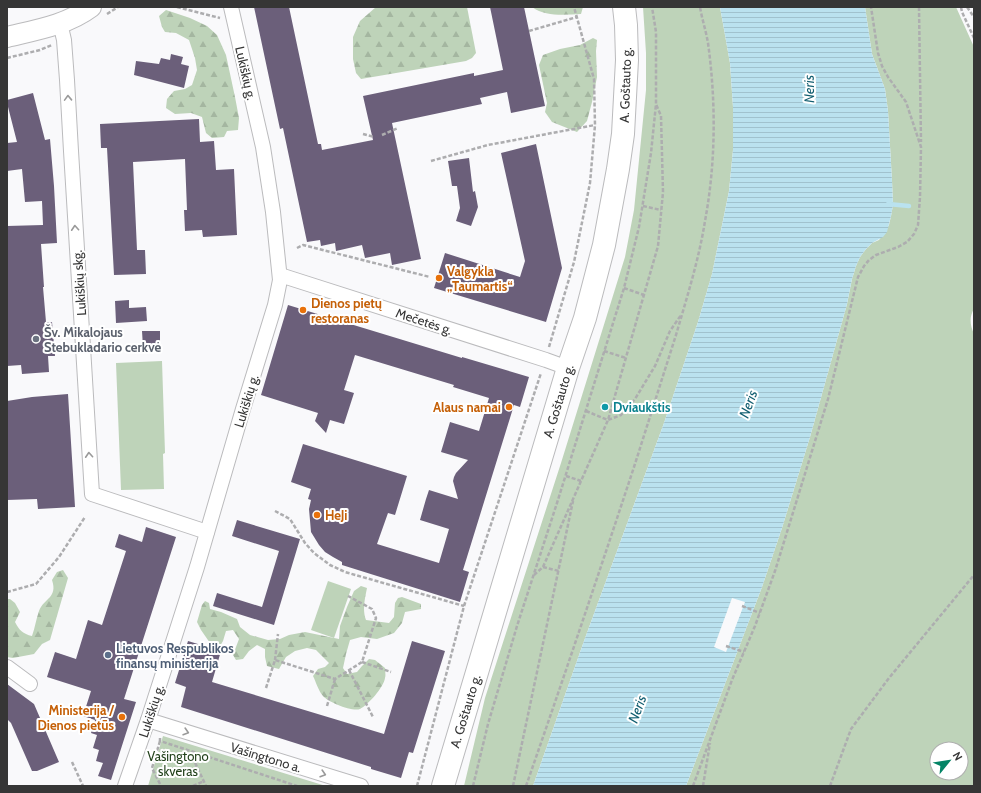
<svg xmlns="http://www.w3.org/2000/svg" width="981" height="793" viewBox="0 0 981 793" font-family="Cabin,sans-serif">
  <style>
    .green { fill: #bed3b9; fill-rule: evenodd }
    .forest { fill: url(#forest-firs) }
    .water { fill: url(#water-rules) }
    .pier { fill: #f9f9fb }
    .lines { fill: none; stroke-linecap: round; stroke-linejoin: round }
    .stream { stroke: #bae2ef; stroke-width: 4.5 }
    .building { fill: #6b5f7a }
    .minor-casing { stroke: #bbbbbd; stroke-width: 16 }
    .secondary-casing { stroke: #bbbbbd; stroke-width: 22 }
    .primary-casing { stroke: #bbbbbd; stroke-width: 24 }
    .path { stroke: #adadaf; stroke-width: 2.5; stroke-dasharray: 4 2; stroke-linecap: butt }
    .minor { stroke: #fff; stroke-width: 14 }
    .secondary { stroke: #fff; stroke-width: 20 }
    .primary { stroke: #fff; stroke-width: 22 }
    .oneway { stroke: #9a9a9a }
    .food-dot { fill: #e8710a; stroke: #fff; stroke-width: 1.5 }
    .worship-dot { fill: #6b7280; stroke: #fff; stroke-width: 1.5 }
    .culture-dot { fill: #0f9aa8; stroke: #fff; stroke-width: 1.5 }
    .service-dot { fill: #5c6f8a; stroke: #fff; stroke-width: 1.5 }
    .labels { text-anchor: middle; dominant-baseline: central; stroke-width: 4; stroke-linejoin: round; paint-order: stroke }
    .street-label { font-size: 13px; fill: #363636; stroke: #fff }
    .food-label { font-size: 13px; font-weight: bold; fill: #c56008; stroke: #fff; text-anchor: start }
    .worship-label { font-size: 13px; font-weight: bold; fill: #5b616d; stroke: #fff; text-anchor: start }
    .culture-label { font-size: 13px; font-weight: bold; fill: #0d838f; stroke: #fff; text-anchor: start }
    .service-label { font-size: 13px; font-weight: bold; fill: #4e5e75; stroke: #fff; text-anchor: start }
    .park-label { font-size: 13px; fill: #1f3f18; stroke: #fff }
    .water-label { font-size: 14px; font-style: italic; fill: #135f71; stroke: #fff }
  </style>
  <defs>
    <pattern id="forest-firs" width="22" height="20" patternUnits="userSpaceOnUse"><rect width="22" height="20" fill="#bed3b9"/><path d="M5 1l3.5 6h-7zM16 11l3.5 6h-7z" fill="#a4b6a0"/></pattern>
    <pattern id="water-rules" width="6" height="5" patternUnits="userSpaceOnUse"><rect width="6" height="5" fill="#bae2ef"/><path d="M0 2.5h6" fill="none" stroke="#a0c2ce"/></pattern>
  </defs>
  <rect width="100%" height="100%" fill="#f9f9fb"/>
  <g class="green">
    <polygon points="643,7 720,7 730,63 733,107 733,150 729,191 712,274 698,322 664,423 584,641 533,786 464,786 485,698 561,463 625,257 634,210 646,90 646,53"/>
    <path d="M865,7h91l18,40v262c-5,8 -4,16 0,25v452h-288l76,-199 20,-59 28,-91 37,-133 5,-25 4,-13 4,-9 6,-8 6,-6 7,-3 10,-15 2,-9 2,-11 -1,-24 -4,-70 -3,-22 -13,-35zM937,749h24v24h-24z"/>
    <polygon points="162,361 165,453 163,454 164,489 121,490 116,363"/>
    <polygon points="328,581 351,589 334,638 311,630"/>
    <polygon points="163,736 326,786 148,786"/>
  </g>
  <g class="forest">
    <polygon points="376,7 467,7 476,53 472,58 466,61 361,79 356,73 353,59 353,37 360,21"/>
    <path d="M532,7h51l-2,7c-17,1 -35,3 -49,-7z"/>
    <polygon points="166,10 190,18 207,26 217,35 226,55 235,97 239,118 238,130 227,131 224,137 212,138 206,133 202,117 191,113 175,114 166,108 167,99 174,91 185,89 192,85 197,70 195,58 189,40 176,33 165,32 162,27 159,16"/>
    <polygon points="593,38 597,40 596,51 597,77 592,102 587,121 577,132 552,122 545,112 547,103 539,65 543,55 560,49 580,45"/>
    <path d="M63,570l5,8 -18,62 -8,4 -8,10 -21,4 -6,-1v-58h3l5,4 5,9 -5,10c4,8 8,12 17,14 3,-8 4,-17 7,-25 5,-13 19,-13 13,-31l5,-8z"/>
    <path d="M361,586l6,2c-2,10 -5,22 -1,32l23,3 5,-6 1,-14 3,-5 4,-1 19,7v5l-16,3 -3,11 -8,10 -17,6 -16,-2 -11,3 -4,14 -3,14 4,6 10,-2 5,-6 7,-7 6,1 10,8c0,3 1,7 0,10 -1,9 -17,27 -25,31 -8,3 -32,-7 -37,-13 -5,-6 -7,-14 -10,-20l5,-7 7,-2 4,-4 -13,-13 -9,-2 -12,3 -9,6 -7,12 -12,-3 -2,-9v-8l-8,-4 -8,6 -6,8 -7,1 -3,-5 6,-16 -6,-9 -7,1 -3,10 -3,5 -10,-3 -9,-13 -4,-8 5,-17 3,-4 4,2 1,6 11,3 16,7 3,8 10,8 18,5 12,-1 9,-4 16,-3 34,7 1,-13 7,-19 7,-16z"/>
  </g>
  <polygon class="water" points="720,7 865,7 872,54 885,89 888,111 892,181 893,205 891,216 887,232 883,237 872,243 866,249 860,257 856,266 852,279 847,304 810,437 782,528 762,587 686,786 533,786 584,641 664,423 698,322 712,274 729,191 733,150 733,107 730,63"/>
  <polygon class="pier" points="732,598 745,602 726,652 714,647"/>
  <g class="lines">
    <polyline class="stream" points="888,204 909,206"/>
  </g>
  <g class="building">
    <polygon points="254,7 289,7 318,144 321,144 322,150 373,140 363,96 474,73 474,76 503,70 490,7 524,7 545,106 511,113 507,92 480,98 482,104 392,123 421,259 392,265 390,253 365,258 362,245 336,251 335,243 321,246 320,240 307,242 283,128 280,129"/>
    <polygon points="171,54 183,57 181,64 189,66 184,88 134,75 136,61 159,64 161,58 170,60"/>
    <polygon points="33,93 45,140 50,139 54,186 57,243 41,244 44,287 43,287 46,322 52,322 55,356 48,356 49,372 22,374 21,365 7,366 7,226 43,225 42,201 25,202 22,169 7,171 7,143 17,142 7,103 7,100"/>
    <polygon points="199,119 200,142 214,141 216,170 234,169 237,235 203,237 202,230 185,231 184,210 187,210 185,159 133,162 137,250 145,250 146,274 114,275 107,148 101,148 100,124"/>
    <polygon points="536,144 562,268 546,322 434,288 445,253 520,277 525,261 501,153"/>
    <polygon points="469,158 473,192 475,191 478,207 471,226 456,221 460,208 457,186 452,186 448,161"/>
    <polygon points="129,300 129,308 146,307 147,321 116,323 115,301"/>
    <polygon points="288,305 462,358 462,357 529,377 520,407 514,405 463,570 469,572 460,602 342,565 342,562 333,557 325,552 319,545 311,532 309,509 311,500 308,499 311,489 291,482 303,444 407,476 395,515 388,513 377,544 439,563 449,529 420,520 426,499 429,490 458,499 453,481 454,477 456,473 468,460 441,452 450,422 479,431 489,398 453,387 454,385 355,355 344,390 354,393 344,424 330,420 326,433 315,421 318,413 261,395"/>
    <polygon points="142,331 160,331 160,347 143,348"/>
    <polygon points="68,394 75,507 38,509 37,499 7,500 7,401 32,397"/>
    <polygon points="237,520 300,539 274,625 213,606 217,593 262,607 279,551 232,536"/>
    <polygon points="146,527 176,537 124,699 136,702 111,780 98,776 103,763 96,761 99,750 93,748 97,735 91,733 95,720 83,716 91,691 47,677 55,652 76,659 88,620 102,625 126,551 115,547 119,534 142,542"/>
    <polygon points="188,641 221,651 212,682 384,734 412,641 445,651 413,753 409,752 401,778 371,769 371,767 181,707 186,687 175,683"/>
    <polygon points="7,684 34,704 59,762 37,771 32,771 11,723 7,719"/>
  </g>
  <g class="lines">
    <g class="minor-casing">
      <g id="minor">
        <polyline points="60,23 64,40 67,80 71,151 92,494 207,532"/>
        <polyline points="280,275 546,360 568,368"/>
        <polyline points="7,667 30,684"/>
        <polyline points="148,720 361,786"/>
        <polyline points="125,786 148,720 197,567 243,409 275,305 280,280 273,212 263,147 231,7"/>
      </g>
    </g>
    <g class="secondary-casing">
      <path id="secondary" d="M7,37c29,-7 60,-12 84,-30"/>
    </g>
    <g class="primary-casing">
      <polyline id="primary" points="443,786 568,368 585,318 604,245 618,169 623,134 627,60 626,25 624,7"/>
    </g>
    <g class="path">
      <polyline points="177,7 220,18"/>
      <polyline points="919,7 921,142"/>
      <polyline points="961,7 962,12 974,38"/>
      <polyline points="967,7 974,17"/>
      <polyline points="107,14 118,7"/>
      <polyline points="529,31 577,17"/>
      <polyline points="7,58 40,50 52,45"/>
      <polyline points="363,134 374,137"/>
      <polyline points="382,135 398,128"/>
      <polyline points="431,161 488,145 595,125"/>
      <polyline points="643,206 661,210"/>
      <polyline points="297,248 303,245 430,277"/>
      <polyline points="624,288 644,295"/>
      <polyline points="549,347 574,262 590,183 595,125 594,79 574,7"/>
      <polyline points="604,351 626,358"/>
      <polyline points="586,411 608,420 621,415 635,399 655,366 670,331 681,315"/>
      <polyline points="566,476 581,481"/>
      <polyline points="275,511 290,519 305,543 314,553 330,565 345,572 464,606"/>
      <polyline points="543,567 559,571"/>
      <polyline points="534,575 543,567 608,420 658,246 663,192 661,116 656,104"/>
      <polyline points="7,592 36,584 59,557 85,517"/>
      <polyline points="742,606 760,613"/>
      <polyline points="726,646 744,652"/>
      <polyline points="275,660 278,634"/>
      <polyline points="362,662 391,672"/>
      <polyline points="349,670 373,717"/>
      <polyline points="266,688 275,660 335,679 362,662 376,618 372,609 348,596"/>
      <polyline points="327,706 335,679"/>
      <polyline points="160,738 160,741 297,786"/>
      <polyline points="160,741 152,768 161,786"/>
      <polyline points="190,752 206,786"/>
      <polyline points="72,762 83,786"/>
      <polyline points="193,786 204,781"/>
      <polyline points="417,786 464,606 541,373"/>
      <polyline points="473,786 488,724 517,626 557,503 624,288 639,227 651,153 656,104 656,32 652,7"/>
      <polyline points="513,786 573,501"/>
      <path d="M526,786c37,-106 73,-213 108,-319 14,-44 28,-88 42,-132 11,-38 23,-76 29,-114 11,-59 11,-120 3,-178 -2,-12 -6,-24 -8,-36"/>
      <polyline points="693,786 732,680 755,626 775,571 828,399 858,277 864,266 869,260 876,255 898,247 907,242 914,234 918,225 920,197 921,147 906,102 888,77 882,66 878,53 871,7"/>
      <polyline points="703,786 710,743"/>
      <polyline points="830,786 851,729 889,678 974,575"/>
    </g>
    <use href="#minor" class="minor"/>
    <use href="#secondary" class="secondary"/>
    <use href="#primary" class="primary"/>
  </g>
  <defs><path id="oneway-chevron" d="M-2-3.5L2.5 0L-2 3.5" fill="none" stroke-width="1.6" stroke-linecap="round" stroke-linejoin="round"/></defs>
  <g class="oneway">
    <use href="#oneway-chevron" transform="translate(68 98) rotate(-92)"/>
    <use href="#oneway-chevron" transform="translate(75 228) rotate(-94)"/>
    <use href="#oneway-chevron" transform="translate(89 455) rotate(-94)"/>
    <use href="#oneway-chevron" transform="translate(186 732) rotate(17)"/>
    <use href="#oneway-chevron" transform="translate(323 774) rotate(17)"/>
  </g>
  <g class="food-dot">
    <circle cx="439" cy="278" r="4"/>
    <circle cx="303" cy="310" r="4"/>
    <circle cx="509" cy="407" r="4"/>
    <circle cx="317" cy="515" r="4"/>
    <circle cx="122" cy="717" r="4"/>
  </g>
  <circle class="worship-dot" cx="36" cy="339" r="4"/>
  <circle class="culture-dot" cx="605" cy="407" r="4"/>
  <circle class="service-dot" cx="108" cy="655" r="4"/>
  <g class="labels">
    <g class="street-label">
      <text transform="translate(246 73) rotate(77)">Lukiškių g.</text>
      <text transform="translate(625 85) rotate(-88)">A. Goštauto g.</text>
      <text transform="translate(79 283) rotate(-94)">Lukiškių skg.</text>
      <text transform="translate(424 321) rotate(18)">Mečetės g.</text>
      <text transform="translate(246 401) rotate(-73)">Lukiškių g.</text>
      <text transform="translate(558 401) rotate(-73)">A. Goštauto g.</text>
      <text transform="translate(151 711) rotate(-72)">Lukiškių g.</text>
      <text transform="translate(465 711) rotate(-73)">A. Goštauto g.</text>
      <text transform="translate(266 757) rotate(17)">Vašingtono a.</text>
    </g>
    <g class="food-label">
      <text x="447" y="271">Valgykla<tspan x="447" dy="15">„Taumartis“</tspan></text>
      <text x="311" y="303">Dienos pietų<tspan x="311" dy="15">restoranas</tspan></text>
      <text x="501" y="407" text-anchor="end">Alaus namai</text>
      <text x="325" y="515">HeJi</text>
      <text x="114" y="710" text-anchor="end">Ministerija /<tspan x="114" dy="15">Dienos pietūs</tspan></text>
    </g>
    <g class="worship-label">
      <text x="44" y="332">Šv. Mikalojaus<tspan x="44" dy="15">Stebukladario cerkvė</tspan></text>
    </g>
    <g class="culture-label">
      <text x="613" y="407">Dviaukštis</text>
    </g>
    <g class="service-label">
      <text x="116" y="648">Lietuvos Respublikos<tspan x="116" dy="15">finansų ministerija</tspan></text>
    </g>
    <g class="park-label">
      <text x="178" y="756">Vašingtono<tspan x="178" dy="15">skveras</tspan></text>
    </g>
    <g class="water-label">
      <text transform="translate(809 89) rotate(-91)">Neris</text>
      <text transform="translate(748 404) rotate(-70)">Neris</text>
      <text transform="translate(637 709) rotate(-70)">Neris</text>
    </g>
  </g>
  <rect width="981" height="793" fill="none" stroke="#363636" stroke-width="16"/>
  <g transform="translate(949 761) rotate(60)"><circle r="19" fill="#ffffff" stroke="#afafaf"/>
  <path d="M0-3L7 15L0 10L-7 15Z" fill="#048466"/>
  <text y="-6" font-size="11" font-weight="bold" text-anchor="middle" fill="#363636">N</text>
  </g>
</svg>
